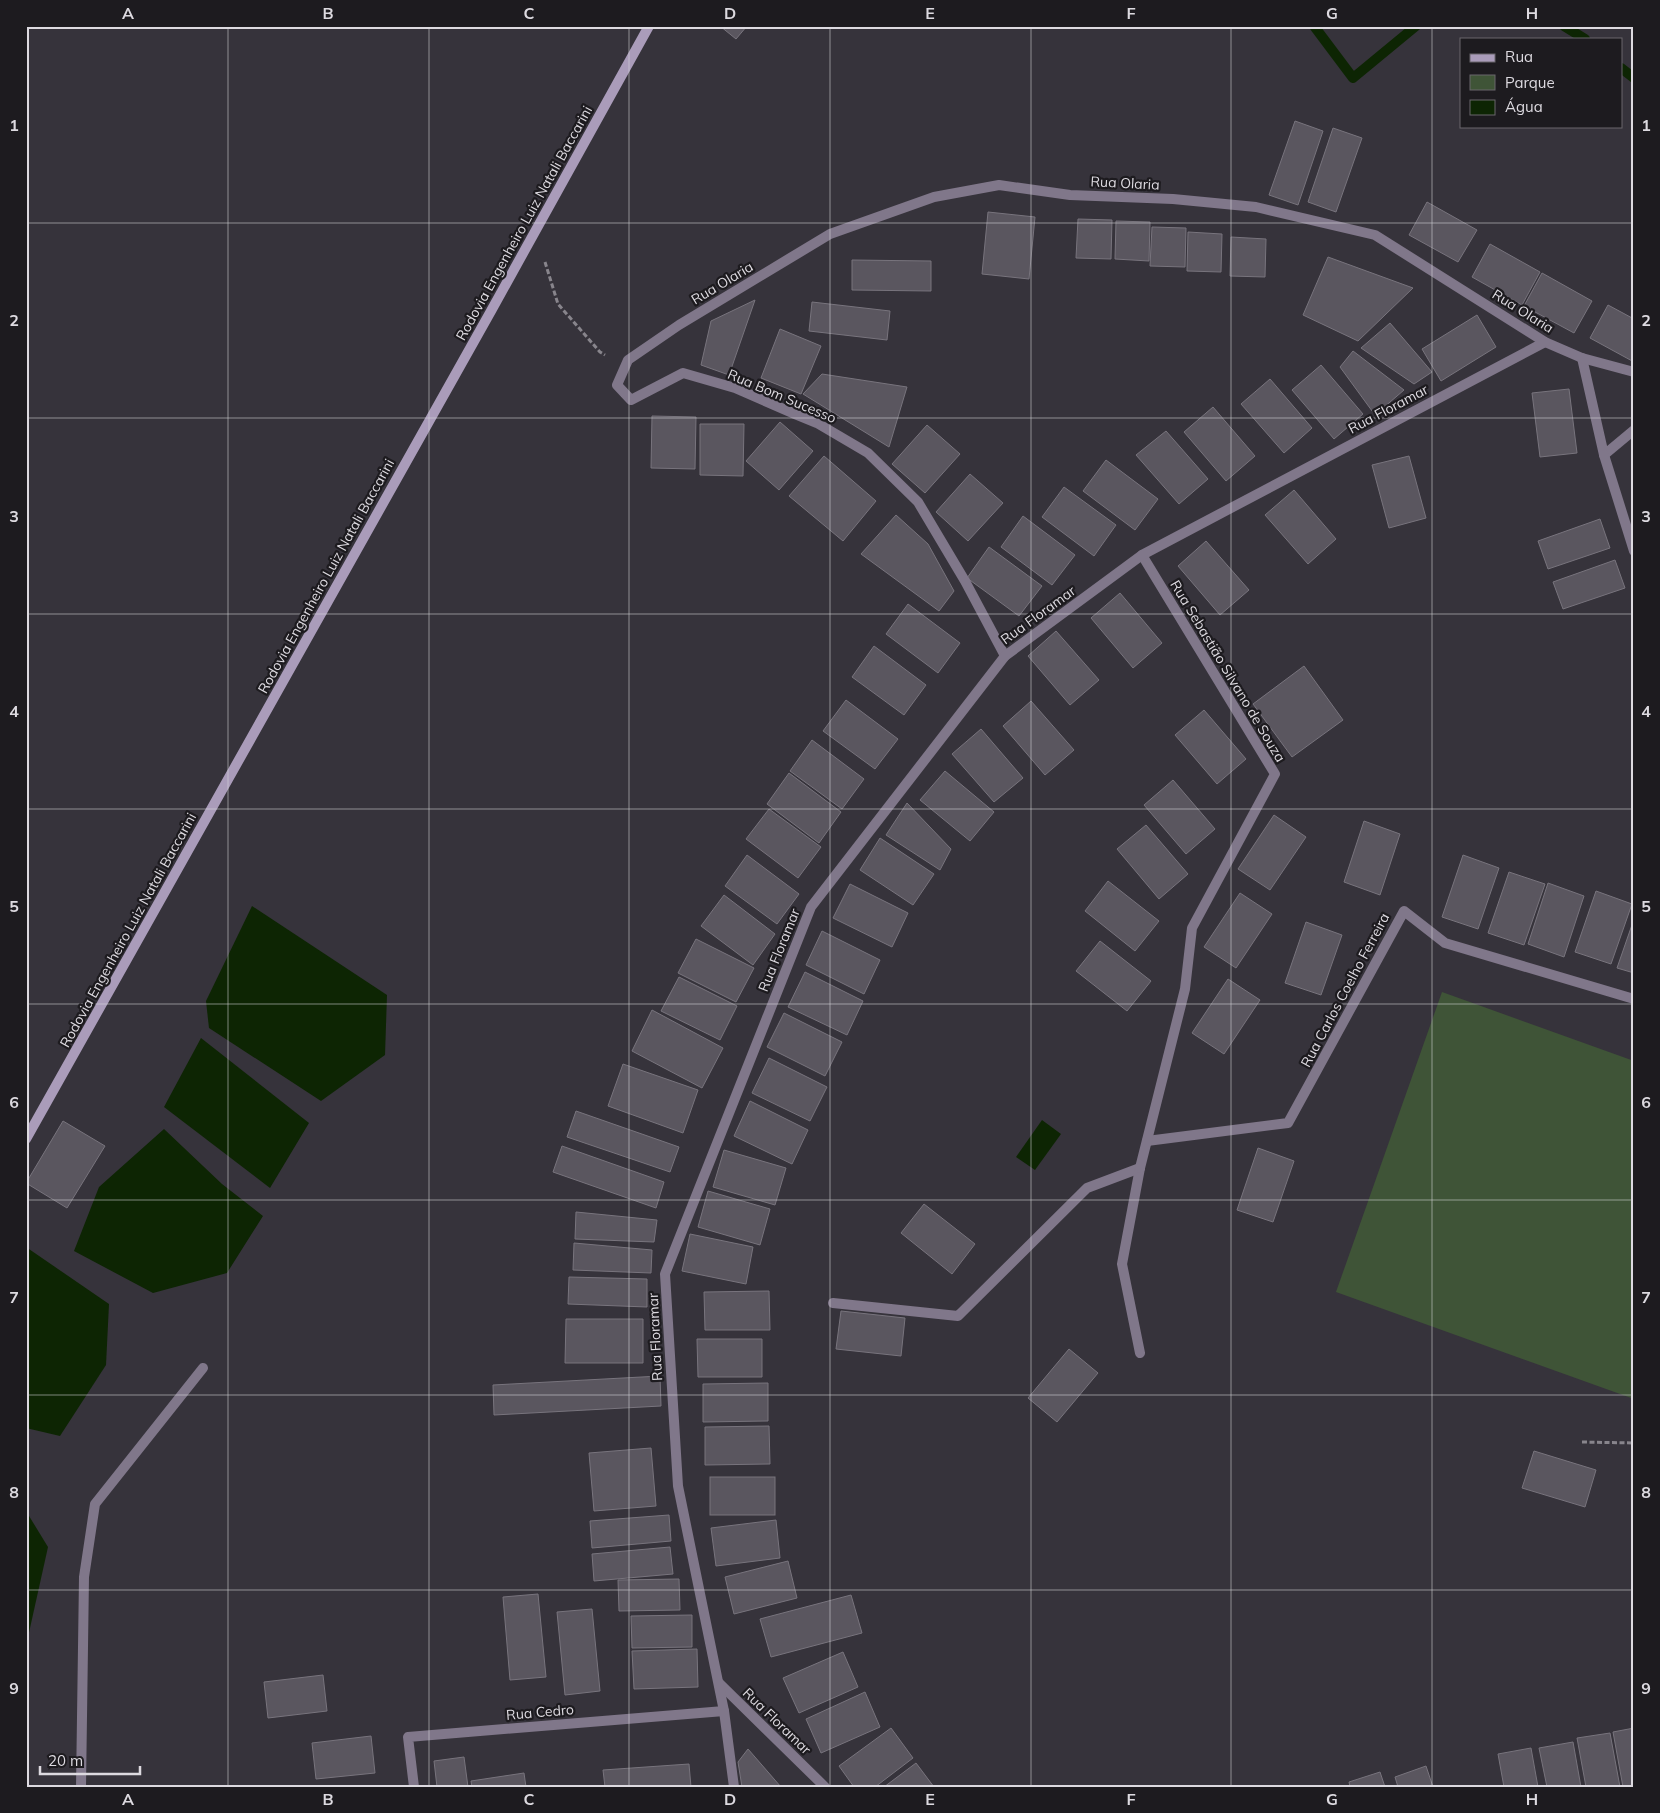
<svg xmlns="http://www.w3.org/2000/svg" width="1660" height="1813" viewBox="0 0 1660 1813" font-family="Mulish,sans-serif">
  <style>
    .green { fill: #3f5437 }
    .water { fill: #0d2503 }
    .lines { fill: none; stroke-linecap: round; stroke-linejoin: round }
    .stream { stroke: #0d2503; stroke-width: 10 }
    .building { fill: #5a565f; stroke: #78747d }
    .path { stroke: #88858c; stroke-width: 3; stroke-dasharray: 5 2.5; stroke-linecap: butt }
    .lane { stroke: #80778a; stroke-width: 10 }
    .street { stroke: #80778a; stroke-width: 10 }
    .secondary { stroke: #aa9cba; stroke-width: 10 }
    .grid { fill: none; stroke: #dddae0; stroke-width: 1; stroke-opacity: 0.55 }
    .labels { text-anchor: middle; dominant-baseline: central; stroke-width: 4.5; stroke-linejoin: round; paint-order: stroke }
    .street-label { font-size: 14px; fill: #dddae0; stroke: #1d1b1f }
    .neatline { fill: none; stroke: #dddae0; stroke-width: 2 }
    .grid-label { font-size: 16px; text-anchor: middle; font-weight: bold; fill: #dddae0 }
  </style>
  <rect width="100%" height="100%" fill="#36333b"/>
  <polygon class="green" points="1442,992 1634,1061 1634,1399 1336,1292"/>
  <g class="water">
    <polygon points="252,906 387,995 385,1055 321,1101 209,1028 206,1001"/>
    <polygon points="201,1038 309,1123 270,1188 164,1107"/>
    <polygon points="1042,1120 1061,1134 1035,1170 1016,1157"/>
    <polygon points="164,1129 222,1184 263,1216 227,1273 153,1293 74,1251 99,1187"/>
    <polygon points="26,1247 109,1304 106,1365 60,1436 26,1428"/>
    <polygon points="26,1511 48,1547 26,1646"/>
  </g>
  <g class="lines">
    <g class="stream">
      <polyline points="1314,26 1353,78 1416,26"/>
      <polyline points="1564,26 1585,39"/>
      <polyline points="1621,68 1634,78"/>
    </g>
  </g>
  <g class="building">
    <polygon points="720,26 747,26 736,39"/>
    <polygon points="1295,121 1323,131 1298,205 1269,195"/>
    <polygon points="1333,128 1362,138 1336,212 1308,202"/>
    <polygon points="1427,202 1477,230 1458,262 1409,235"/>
    <polygon points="988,212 1035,217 1029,279 982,274"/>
    <polygon points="1078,219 1112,220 1111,259 1076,258"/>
    <polygon points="1116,221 1150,222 1149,261 1115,259"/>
    <polygon points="1152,227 1186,228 1185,267 1150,266"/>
    <polygon points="1188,232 1222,234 1221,272 1187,271"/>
    <polygon points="1231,237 1266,239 1265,277 1230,276"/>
    <polygon points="1490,244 1540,272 1522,305 1472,277"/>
    <polygon points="1328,257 1413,288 1358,341 1303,315"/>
    <polygon points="852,260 931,261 931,291 852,290"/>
    <polygon points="1542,273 1592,301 1574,333 1524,306"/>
    <polygon points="755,300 729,375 701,365 711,321"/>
    <polygon points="812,302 890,311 887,340 809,331"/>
    <polygon points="1608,305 1634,319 1634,362 1590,338"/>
    <polygon points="1477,315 1496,347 1441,381 1422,349"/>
    <polygon points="1390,323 1432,372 1414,384 1361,348"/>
    <polygon points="780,329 821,346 801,394 761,378"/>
    <polygon points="1353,351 1404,390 1375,415 1340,367"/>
    <polygon points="1321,365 1363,414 1334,439 1292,390"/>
    <polygon points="822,374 907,387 889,447 803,394"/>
    <polygon points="1270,379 1312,428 1284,453 1241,404"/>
    <polygon points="1569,389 1577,453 1540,457 1532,393"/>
    <polygon points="1213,407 1255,456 1226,481 1184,432"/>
    <polygon points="652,416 696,417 695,469 651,468"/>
    <polygon points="780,422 813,451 779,490 746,461"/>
    <polygon points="700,424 744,424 743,476 700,475"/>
    <polygon points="927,425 960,454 925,493 892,464"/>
    <polygon points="1166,431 1208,479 1179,504 1136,455"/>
    <polygon points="824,456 876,501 843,541 789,496"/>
    <polygon points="1409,456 1426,518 1389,528 1372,465"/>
    <polygon points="1106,460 1158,499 1135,530 1083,491"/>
    <polygon points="970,474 1003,503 968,541 936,512"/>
    <polygon points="1064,487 1116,525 1094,556 1042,517"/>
    <polygon points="1294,490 1336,539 1308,564 1265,515"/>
    <polygon points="896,515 928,544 954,591 939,611 861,554"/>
    <polygon points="1023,516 1075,555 1052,585 1001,547"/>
    <polygon points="1600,519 1610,548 1548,569 1538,541"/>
    <polygon points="1206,541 1249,590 1220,615 1178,566"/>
    <polygon points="989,547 1042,586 1019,616 967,578"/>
    <polygon points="1615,560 1625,588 1563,609 1553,582"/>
    <polygon points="1120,593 1162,643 1133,668 1091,618"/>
    <polygon points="908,604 960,643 938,673 886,634"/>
    <polygon points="1056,631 1099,680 1070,705 1028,656"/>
    <polygon points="874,646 926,685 904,715 852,677"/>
    <polygon points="1304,666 1343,720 1292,757 1253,704"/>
    <polygon points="846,700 898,739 875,769 823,731"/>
    <polygon points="1031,701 1074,750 1045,775 1003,726"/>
    <polygon points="1204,710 1246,759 1217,784 1175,735"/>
    <polygon points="981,729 1023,778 994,802 952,754"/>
    <polygon points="812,740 864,779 842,809 790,771"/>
    <polygon points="945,771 994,812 970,841 920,800"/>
    <polygon points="789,773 841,812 819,843 767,804"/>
    <polygon points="1173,780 1215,829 1186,854 1144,805"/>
    <polygon points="907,803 951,849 940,870 886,835"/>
    <polygon points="769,809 821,847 798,878 746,839"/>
    <polygon points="1274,815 1306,837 1270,890 1238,869"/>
    <polygon points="1364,821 1400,834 1380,895 1344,882"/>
    <polygon points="1146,825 1188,874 1159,899 1117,849"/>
    <polygon points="880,838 934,874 913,905 860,870"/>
    <polygon points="747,855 799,894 777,924 725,886"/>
    <polygon points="1463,855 1499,868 1478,929 1442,917"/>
    <polygon points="1509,872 1545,884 1524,945 1488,933"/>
    <polygon points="1108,881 1159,921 1135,951 1085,911"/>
    <polygon points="1548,883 1584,896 1564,957 1528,944"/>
    <polygon points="850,884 908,913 892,947 833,918"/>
    <polygon points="1596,891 1632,904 1611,964 1575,952"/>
    <polygon points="1240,893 1272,914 1236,968 1204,947"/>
    <polygon points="724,895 775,934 753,965 701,926"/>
    <polygon points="1634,919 1634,973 1617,968"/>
    <polygon points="1306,922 1342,935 1321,995 1285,983"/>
    <polygon points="822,931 880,960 864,994 806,965"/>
    <polygon points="696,939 754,968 736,1002 678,973"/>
    <polygon points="1100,941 1151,981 1127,1011 1076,971"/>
    <polygon points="805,972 863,1001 847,1035 788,1007"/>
    <polygon points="679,977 737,1006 720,1040 661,1011"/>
    <polygon points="1228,979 1260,1000 1224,1054 1192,1033"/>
    <polygon points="652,1010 723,1048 702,1088 632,1051"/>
    <polygon points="784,1013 842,1042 825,1076 767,1047"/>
    <polygon points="769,1058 827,1087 810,1121 752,1093"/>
    <polygon points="623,1064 698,1090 683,1133 608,1106"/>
    <polygon points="750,1101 808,1130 792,1164 734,1136"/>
    <polygon points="576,1111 679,1147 670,1172 567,1137"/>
    <polygon points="63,1121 105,1146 67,1208 26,1183"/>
    <polygon points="562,1146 664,1182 656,1208 553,1172"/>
    <polygon points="1258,1148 1294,1161 1273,1222 1237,1210"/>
    <polygon points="724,1150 786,1168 775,1205 713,1187"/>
    <polygon points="708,1191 770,1209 760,1245 698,1227"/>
    <polygon points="924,1204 975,1244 952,1274 901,1233"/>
    <polygon points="576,1212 657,1220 654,1242 575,1239"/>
    <polygon points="690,1234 753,1247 746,1284 682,1271"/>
    <polygon points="574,1243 652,1250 651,1273 573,1270"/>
    <polygon points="569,1277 647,1279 647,1307 568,1304"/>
    <polygon points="769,1291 770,1330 705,1330 704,1292"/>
    <polygon points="841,1311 905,1318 901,1356 836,1349"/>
    <polygon points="566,1319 643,1319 643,1363 565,1363"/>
    <polygon points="697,1339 762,1339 762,1377 698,1377"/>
    <polygon points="1069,1349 1098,1373 1057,1422 1028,1398"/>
    <polygon points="660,1376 661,1406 494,1415 493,1385"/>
    <polygon points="768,1383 768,1421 703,1422 703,1384"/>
    <polygon points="769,1426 770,1464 705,1465 705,1427"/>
    <polygon points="651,1448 656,1506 594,1511 589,1453"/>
    <polygon points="1534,1451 1596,1470 1585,1507 1522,1488"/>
    <rect x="710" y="1477" width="65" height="38"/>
    <polygon points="669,1515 671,1541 592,1548 590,1521"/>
    <polygon points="776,1520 780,1558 716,1566 711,1528"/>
    <polygon points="670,1547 673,1574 594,1581 592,1554"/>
    <polygon points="788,1561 797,1598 734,1614 725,1577"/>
    <polygon points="679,1579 680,1610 619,1611 618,1580"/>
    <polygon points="538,1594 546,1677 510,1680 503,1597"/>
    <polygon points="851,1595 862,1633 771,1657 760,1619"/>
    <polygon points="592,1609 600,1691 565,1695 557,1612"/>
    <polygon points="692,1615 692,1647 632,1648 631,1616"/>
    <polygon points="697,1649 698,1687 634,1689 632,1651"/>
    <polygon points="843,1652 858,1687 799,1713 783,1678"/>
    <polygon points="323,1675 327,1711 268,1718 264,1682"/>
    <polygon points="865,1692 880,1727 821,1753 806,1719"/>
    <polygon points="891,1728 913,1758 875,1787 854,1787 839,1766"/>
    <polygon points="1634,1728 1634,1787 1623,1787 1613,1732"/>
    <polygon points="1610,1733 1620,1787 1586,1787 1577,1738"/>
    <polygon points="371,1736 375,1773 316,1779 312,1743"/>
    <polygon points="1573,1742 1581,1787 1547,1787 1539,1748"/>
    <polygon points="1531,1748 1538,1787 1504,1787 1498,1754"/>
    <polygon points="748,1749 781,1787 742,1787 738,1762"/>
    <polygon points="464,1757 468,1787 437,1787 434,1761"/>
    <polygon points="916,1763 934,1787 884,1787"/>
    <polygon points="689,1764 691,1787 605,1787 603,1770"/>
    <polygon points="1426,1766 1433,1787 1398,1787 1395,1777"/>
    <polygon points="1380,1772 1385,1787 1350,1787 1349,1782"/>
    <polygon points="524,1773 526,1787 472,1787 471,1781"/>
  </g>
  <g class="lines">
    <g class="path">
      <polyline points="545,262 558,304 600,352 605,355"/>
      <polyline points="1582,1442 1634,1443"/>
    </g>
    <g class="lane">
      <polyline points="833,1303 958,1316 1087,1188 1140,1168"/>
      <polyline points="1140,1353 1122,1264 1140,1168"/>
      <polyline points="81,1787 84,1577 95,1504 203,1368"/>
    </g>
    <g class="street">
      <polyline points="1582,358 1604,455 1634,430"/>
      <polyline points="1604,455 1634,551"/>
      <polyline points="1005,656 965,581 918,502 868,453 817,423 795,414 735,388 683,373 631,400 617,385 628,360 679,325 830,234 934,197 999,185 1070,195 1173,199 1256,207 1375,235 1545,342 1582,358 1634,372"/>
      <polyline points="1147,1141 1288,1123 1404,911 1445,943 1634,999"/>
      <polyline points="1140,1168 1185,989 1192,928 1275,774 1142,555"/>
      <polyline points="719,1683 825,1787"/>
      <polyline points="414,1787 408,1737 724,1711"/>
      <polyline points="734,1787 724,1711 678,1486 665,1274 811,907 1005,656 1142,555 1545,342"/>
    </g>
    <polyline class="secondary" points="26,1139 491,311 649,26"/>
  </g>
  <path class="grid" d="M228,26v1761M429,26v1761M629,26v1761M830,26v1761M1031,26v1761M1231,26v1761M1432,26v1761M26,223h1608M26,418h1608M26,614h1608M26,809h1608M26,1004h1608M26,1200h1608M26,1395h1608M26,1590h1608"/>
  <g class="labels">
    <g class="street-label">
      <text transform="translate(1125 183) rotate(3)">Rua Olaria</text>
      <text transform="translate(524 223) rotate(-61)">Rodovia Engenheiro Luiz Natali Baccarini</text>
      <text transform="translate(722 283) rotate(-31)">Rua Olaria</text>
      <text transform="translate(1523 311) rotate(32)">Rua Olaria</text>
      <text transform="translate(782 396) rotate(23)">Rua Bom Sucesso</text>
      <text transform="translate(1388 409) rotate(-28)">Rua Floramar</text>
      <text transform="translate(326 576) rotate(-61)">Rodovia Engenheiro Luiz Natali Baccarini</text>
      <text transform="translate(1038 615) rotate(-36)">Rua Floramar</text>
      <text transform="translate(1228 671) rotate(59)">Rua Sebastião Silvano de Souza</text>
      <text transform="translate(128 930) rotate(-61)">Rodovia Engenheiro Luiz Natali Baccarini</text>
      <text transform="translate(779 950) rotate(-68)">Rua Floramar</text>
      <text transform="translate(1345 990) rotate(-62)">Rua Carlos Coelho Ferreira</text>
      <text transform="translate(655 1337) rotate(-93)">Rua Floramar</text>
      <text transform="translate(540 1712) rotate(-5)">Rua Cedro</text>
      <text transform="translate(777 1721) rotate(44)">Rua Floramar</text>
    </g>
  </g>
  <rect width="1660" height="1813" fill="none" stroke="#1d1b1f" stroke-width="55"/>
  <rect x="1460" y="38" width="162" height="90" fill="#1d1b1f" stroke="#6a676c"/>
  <rect x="1470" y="54" width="25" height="8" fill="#aa9cba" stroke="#6a676c"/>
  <text x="1505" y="62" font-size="15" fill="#dddae0">Rua</text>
  <rect x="1470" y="75" width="25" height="15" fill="#3f5437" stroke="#6a676c"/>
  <text x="1505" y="88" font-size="15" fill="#dddae0">Parque</text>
  <rect x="1470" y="100" width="25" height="15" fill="#0d2503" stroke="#6a676c"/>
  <text x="1505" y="112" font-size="15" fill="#dddae0">Água</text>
  <path d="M40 1766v8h100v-8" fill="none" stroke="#dddae0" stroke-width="2.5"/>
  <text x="48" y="1766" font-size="15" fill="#dddae0" stroke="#1d1b1f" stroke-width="4" paint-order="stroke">20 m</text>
  <rect x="28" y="28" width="1604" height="1758" class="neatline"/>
  <g class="grid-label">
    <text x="128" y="19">A</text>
    <text x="328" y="19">B</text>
    <text x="529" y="19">C</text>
    <text x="730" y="19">D</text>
    <text x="930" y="19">E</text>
    <text x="1131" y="19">F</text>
    <text x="1332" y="19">G</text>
    <text x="1532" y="19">H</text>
    <text x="14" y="131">1</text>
    <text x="1646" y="131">1</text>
    <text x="14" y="326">2</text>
    <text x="1646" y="326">2</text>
    <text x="14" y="522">3</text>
    <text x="1646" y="522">3</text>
    <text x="14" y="717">4</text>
    <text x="1646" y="717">4</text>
    <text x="14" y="912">5</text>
    <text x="1646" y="912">5</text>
    <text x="14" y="1108">6</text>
    <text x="1646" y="1108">6</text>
    <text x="14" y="1303">7</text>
    <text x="1646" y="1303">7</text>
    <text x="14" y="1498">8</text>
    <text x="1646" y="1498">8</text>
    <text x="14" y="1694">9</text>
    <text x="1646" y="1694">9</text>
    <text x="128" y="1805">A</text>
    <text x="328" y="1805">B</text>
    <text x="529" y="1805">C</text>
    <text x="730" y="1805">D</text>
    <text x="930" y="1805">E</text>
    <text x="1131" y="1805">F</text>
    <text x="1332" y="1805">G</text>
    <text x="1532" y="1805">H</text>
  </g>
</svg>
